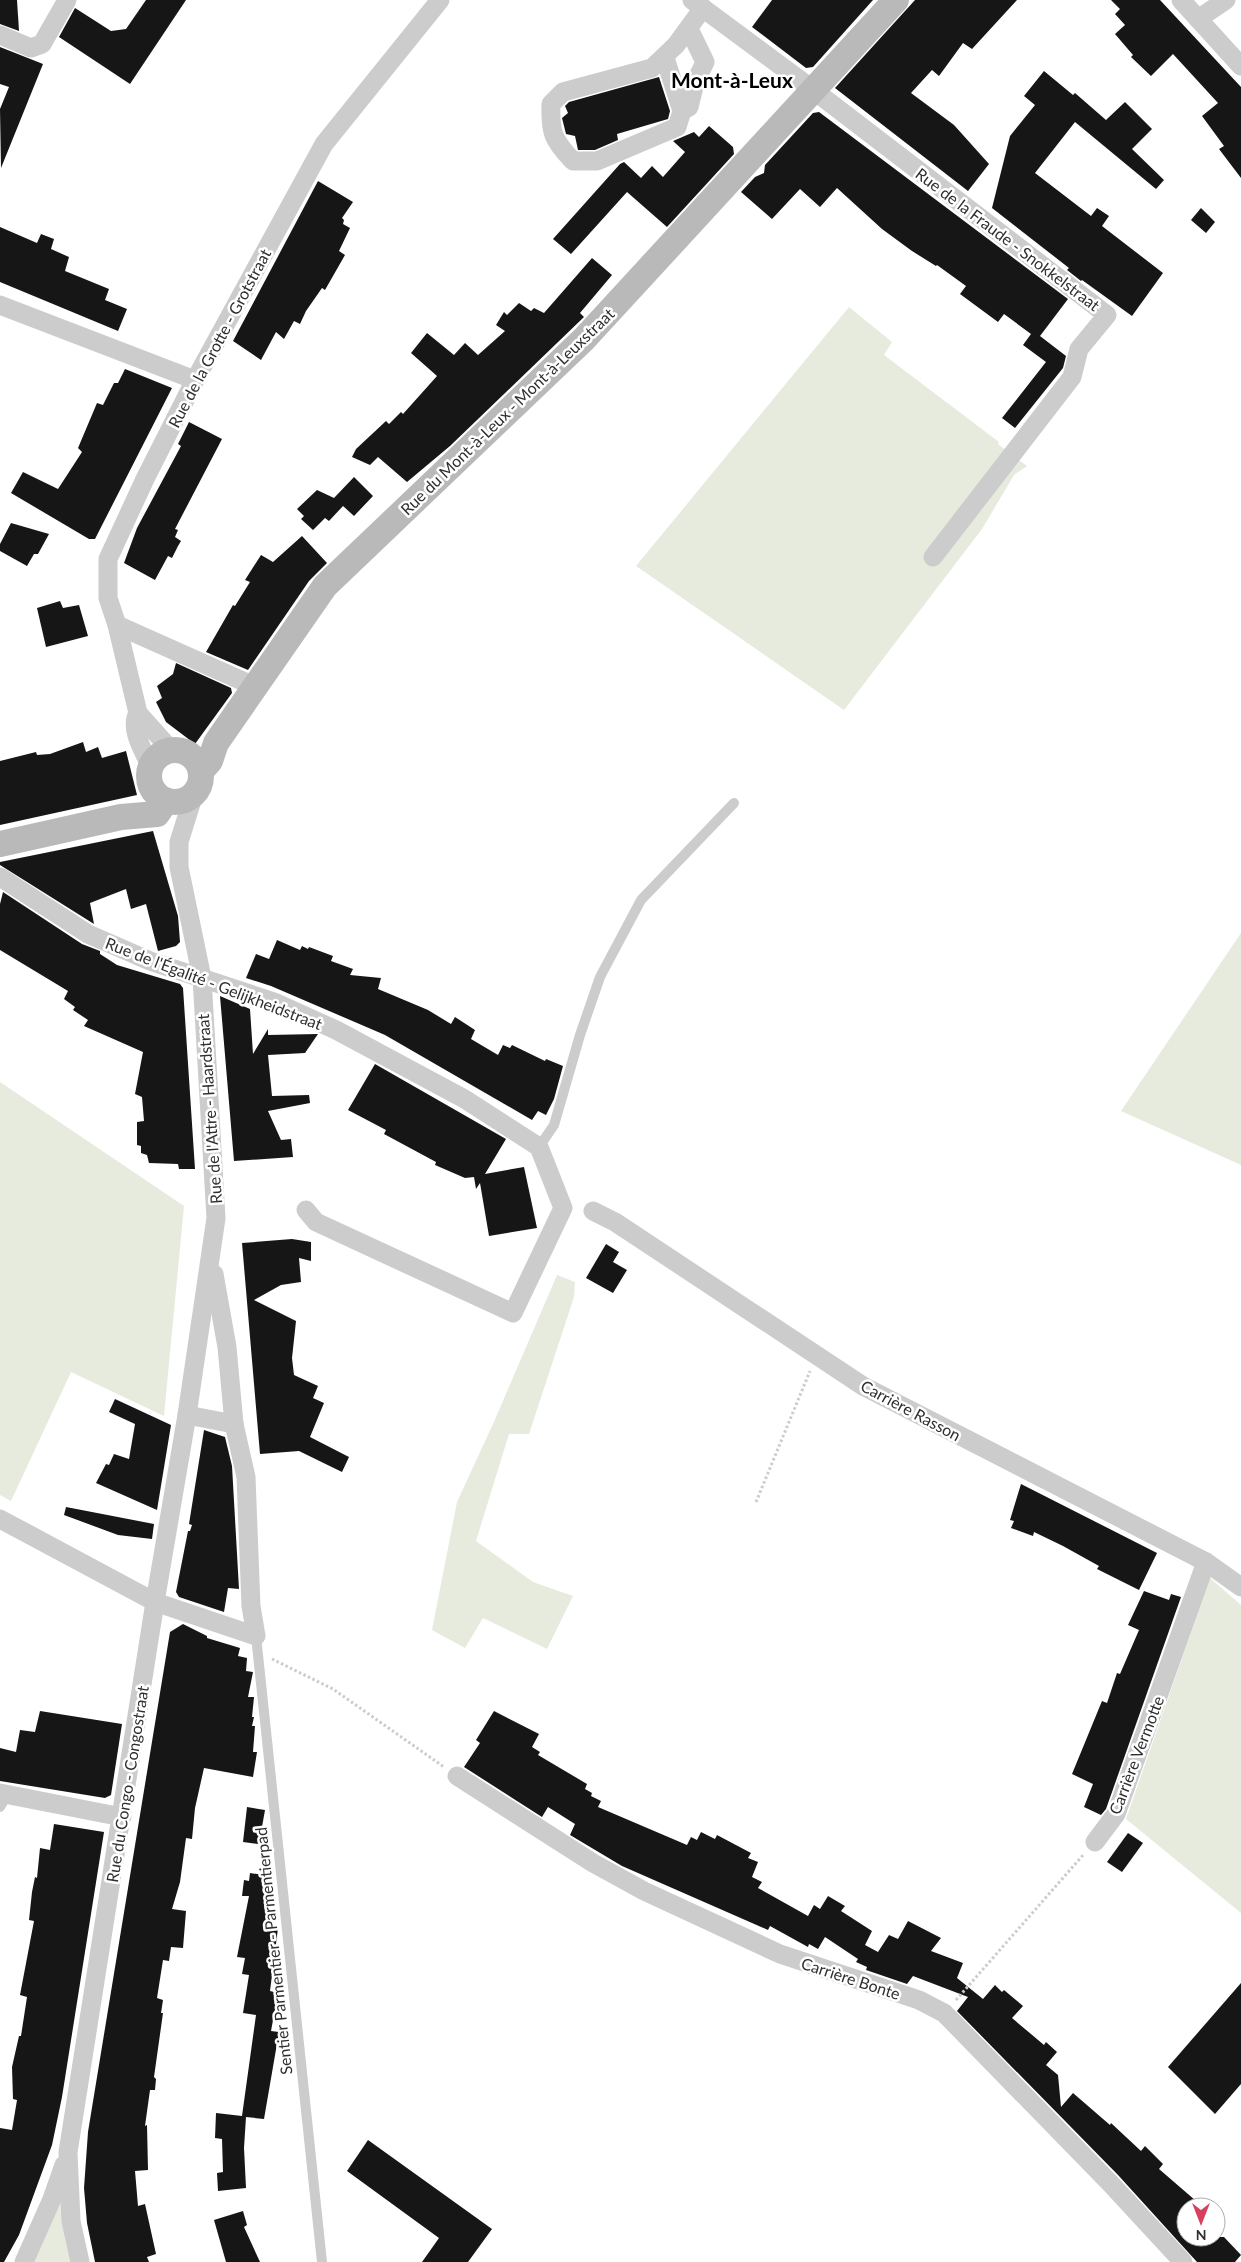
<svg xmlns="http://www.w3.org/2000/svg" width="1241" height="2262" viewBox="0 0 1241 2262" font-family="Lato,sans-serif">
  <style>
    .green { fill: #e6ebde }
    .building { fill: #161616 }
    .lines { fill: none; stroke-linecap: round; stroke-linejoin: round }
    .path { stroke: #ccc; stroke-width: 3; stroke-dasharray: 2.5 2.5; stroke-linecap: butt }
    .lane { stroke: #ccc; stroke-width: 10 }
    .street { stroke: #ccc; stroke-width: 19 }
    .secondary { stroke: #b9b9b9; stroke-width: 26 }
    .labels { text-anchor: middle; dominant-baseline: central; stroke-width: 5; stroke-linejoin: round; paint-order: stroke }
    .street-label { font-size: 16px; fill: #2f2f2f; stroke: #fff }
    .district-label { font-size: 21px; font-weight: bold; fill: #000; stroke: #fff }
  </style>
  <rect width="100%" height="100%" fill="#fff"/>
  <g class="green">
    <polygon points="849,307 892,342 884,355 999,442 998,444 1027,466 1014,475 982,529 844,710 636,566"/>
    <polygon points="1241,933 1241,1165 1121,1111"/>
    <polygon points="0,1082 184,1206 164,1416 71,1372 11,1501 0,1495"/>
    <polygon points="557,1275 575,1282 574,1297 529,1434 509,1434 476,1541 533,1582 573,1596 547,1649 483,1618 465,1648 432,1630 457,1502 493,1424"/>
    <polygon points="1210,1578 1241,1605 1241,1913 1126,1819"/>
    <polygon points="62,2200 74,2262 34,2262"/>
  </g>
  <g class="building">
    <polygon points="0,0 17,0 19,31 0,24"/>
    <polygon points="146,0 186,0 130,84 59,37 75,8 111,31 126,29"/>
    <polygon points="772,0 873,0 813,67 806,68 752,27"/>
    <polygon points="915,0 1017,0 972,49 963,43 939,76 932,70 911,93 954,125 989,164 968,191 835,88"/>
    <polygon points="1111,0 1160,0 1241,87 1241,178 1219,149 1224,146 1202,116 1218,103 1173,54 1151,76 1131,57 1133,55 1115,34 1125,25 1115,14 1120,9"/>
    <polygon points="0,47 43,64 1,168 0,109 9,87 0,84"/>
    <polygon points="1044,71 1073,95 1075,93 1106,120 1125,102 1152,129 1132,149 1164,180 1156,189 1075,122 1035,173 1091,216 1097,208 1109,216 1102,226 1163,273 1132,316 1082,280 1081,281 1067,270 1069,268 992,208 1010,136 1035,105 1024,96"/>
    <polygon points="659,77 670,111 668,119 617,134 618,140 595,150 578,150 575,136 566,134 562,118 568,113 565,106 569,102"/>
    <polygon points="819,112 1068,299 1040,336 1066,356 1063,368 1015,428 1002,418 1046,362 1023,345 1031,334 1004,314 998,322 960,294 966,286 937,265 936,266 912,251 882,229 837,188 820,207 800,189 772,219 741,192 755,177 764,173 765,165 813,113"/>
    <polygon points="709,126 733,147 734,154 667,227 627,192 571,254 553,239 620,164 624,162 641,178 652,166 663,177 685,152 673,141 694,132 699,137"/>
    <polygon points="318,181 353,202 342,218 344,220 343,224 350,228 339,251 345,255 325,290 322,288 306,311 300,324 294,321 284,339 276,332 261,360 233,341"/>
    <polygon points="1201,208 1215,222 1206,233 1191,220"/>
    <polygon points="0,227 37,243 41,234 54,239 51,249 69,257 65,271 109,289 105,300 127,309 118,331 0,282"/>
    <polygon points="592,258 612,275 580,313 584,317 450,446 407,482 378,457 370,465 352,457 356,449 386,421 389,424 401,412 403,414 437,376 411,353 427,333 454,355 465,343 478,355 505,331 496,325 504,312 507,315 519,303 531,311 534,308 544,313"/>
    <polygon points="125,369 172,388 95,539 89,539 11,493 23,472 58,489 82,452 78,448 97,403 103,405 114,383 118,383"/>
    <polygon points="189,422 222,439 175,529 178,530 175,537 181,541 178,546 172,558 168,556 155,580 124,563 137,528 181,446 178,444"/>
    <polygon points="354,477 373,496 354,516 343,506 329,521 325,518 313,530 301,519 304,516 297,509 317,490 334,498"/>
    <polygon points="11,523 49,534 38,554 34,554 27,566 0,551 0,544"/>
    <polygon points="302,536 327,563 309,581 248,670 206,652 233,605 235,606 250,582 245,580 261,555 273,562"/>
    <polygon points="60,601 63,608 79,605 88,636 46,647 37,608"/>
    <polygon points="176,663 231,688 232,693 195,744 166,722 156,702 162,698 157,686 173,674"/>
    <polygon points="83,742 86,752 98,747 102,758 126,751 137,795 0,825 0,761 36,752 37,755 50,754"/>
    <polygon points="153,831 178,916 180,942 176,946 158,951 146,904 131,909 126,889 90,903 94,924 0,865 0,862"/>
    <polygon points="3,892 82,944 100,951 100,954 117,965 180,984 183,988 195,1169 179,1169 178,1164 149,1163 147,1155 141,1153 141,1146 137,1145 137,1122 144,1121 142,1097 135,1094 143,1052 84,1026 88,1020 73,1010 75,1007 64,999 68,991 0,950 0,904"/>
    <polygon points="277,940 300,950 302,946 308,949 309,947 333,956 331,961 353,969 350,975 381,978 378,989 428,1010 451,1024 455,1017 475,1030 471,1039 498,1055 503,1045 510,1048 512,1045 545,1061 546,1059 563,1066 554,1099 546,1115 538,1111 532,1120 385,1035 271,986 246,978 256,954 269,959"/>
    <polygon points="220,996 250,1009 253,1054 268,1029 268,1035 318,1034 305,1053 268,1055 272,1096 309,1095 310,1103 268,1111 281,1140 291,1139 293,1157 234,1161"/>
    <polygon points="375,1064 506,1139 485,1174 524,1167 537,1228 489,1236 480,1183 476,1189 474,1177 465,1178 435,1165 436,1162 384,1134 386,1130 348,1110"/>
    <polygon points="292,1239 311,1242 311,1261 299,1258 301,1282 281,1285 254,1300 296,1321 292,1358 294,1375 318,1386 313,1398 324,1403 310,1437 349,1457 342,1472 299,1451 260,1454 242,1243"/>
    <polygon points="606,1244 619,1252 613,1262 627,1270 613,1293 586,1278"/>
    <polygon points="115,1399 171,1425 157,1510 96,1483 106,1464 109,1465 114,1454 129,1459 135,1424 109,1412"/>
    <polygon points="204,1430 225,1437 232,1466 239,1589 228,1588 224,1612 179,1597 176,1592 188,1531 190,1531 192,1525 189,1524"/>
    <polygon points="1021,1484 1157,1553 1139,1590 1097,1569 1099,1566 1063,1546 1034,1532 1033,1536 1011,1528 1014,1521 1010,1520"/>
    <polygon points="66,1507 154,1524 152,1539 118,1535 64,1515"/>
    <polygon points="1144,1591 1169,1600 1171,1594 1181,1597 1106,1809 1101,1815 1084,1807 1093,1784 1072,1774 1102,1701 1107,1703 1117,1673 1120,1674 1139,1630 1128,1625"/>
    <polygon points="183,1624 207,1636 207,1638 240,1648 238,1656 247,1658 246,1671 253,1672 248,1697 254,1697 252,1717 254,1717 252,1726 255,1726 253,1752 257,1752 253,1777 204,1768 195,1808 192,1839 186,1838 180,1882 172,1909 186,1911 183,1948 171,1947 169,1961 163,1960 157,1998 163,2000 161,2013 163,2013 154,2077 156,2079 155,2090 150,2090 145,2126 147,2125 148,2170 135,2171 138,2206 145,2204 156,2254 147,2257 149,2262 95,2262 87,2223 84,2188 88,2132 170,1632"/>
    <polygon points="40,1711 122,1724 111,1795 105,1798 0,1781 0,1748 16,1752 20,1730 35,1732"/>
    <polygon points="494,1711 539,1734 532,1747 540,1752 538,1755 587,1784 585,1789 592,1793 591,1796 601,1801 598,1807 687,1845 691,1837 697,1840 701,1832 715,1839 717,1835 751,1853 748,1858 758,1862 752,1877 762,1882 758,1888 808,1916 814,1905 820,1909 828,1896 845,1906 841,1911 872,1931 865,1945 878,1952 889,1935 898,1939 908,1921 941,1938 931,1951 963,1963 957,1978 983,1999 995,1985 1002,1992 1004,1990 1023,2006 1012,2018 1044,2045 1046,2042 1057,2052 1046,2065 1058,2075 1061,2107 1073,2093 1110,2125 1111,2123 1141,2151 1145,2146 1163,2164 1159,2169 1203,2207 1186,2207 1186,2237 1224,2237 1241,2255 1235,2262 1197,2262 1118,2175 957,2011 968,1997 913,1976 907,1984 866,1970 867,1967 856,1962 858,1959 825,1937 818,1949 809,1944 808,1947 770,1926 768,1930 622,1866 570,1835 575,1824 548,1807 542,1817 464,1767 480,1743 476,1740"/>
    <polygon points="247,1807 265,1810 259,1844 243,1842"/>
    <polygon points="54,1824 104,1832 62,2097 52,2145 19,2235 4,2262 0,2262 0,2128 12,2130 17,2100 13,2099 12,2067 19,2036 21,2036 27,1997 20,1995 34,1921 29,1920 32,1892 35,1877 37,1878 40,1848 50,1850"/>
    <polygon points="1128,1833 1143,1843 1122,1872 1107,1862"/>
    <polygon points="250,1873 270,1876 268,1885 273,1886 269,1913 274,1914 272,1927 278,1928 270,1991 278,1993 271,2031 279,2032 264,2119 246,2117 244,2148 246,2188 218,2191 217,2173 223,2172 222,2139 215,2138 216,2113 242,2116 256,2015 243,2013 249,1975 242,1974 245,1958 237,1957 249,1896 242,1896 244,1880 249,1881"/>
    <polygon points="1241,1983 1241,2084 1215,2114 1168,2067"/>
    <polygon points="368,2140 492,2229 468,2262 422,2262 439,2238 347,2171"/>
    <polygon points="243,2211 247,2225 244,2227 260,2262 226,2262 214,2220"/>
  </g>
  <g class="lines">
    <g class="path">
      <polyline points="756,1502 810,1371"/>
      <polyline points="272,1659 333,1689 444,1767"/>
      <polyline points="956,2000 1084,1854"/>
    </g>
    <g class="lane">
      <polyline points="539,1147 554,1125 580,1035 600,977 641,900 734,803"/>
      <polyline points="256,1636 322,2262"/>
      <polyline points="0,1807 8,1794"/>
    </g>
    <g class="street">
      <polyline points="692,0 812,89 1107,315 1079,349 1072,377 933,557"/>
      <polyline points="1181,0 1241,66"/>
      <polyline points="1198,19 1226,0"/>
      <path d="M689,29l16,33 -10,21 -6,24 -7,4 -5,16 -80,34h-24c-20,-21 -23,-28 -22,-57l12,-12 89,-24 24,-23 27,-37"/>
      <polyline points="0,35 31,48 42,44 67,0"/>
      <polyline points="665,58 682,111"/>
      <polyline points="0,305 195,380"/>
      <polyline points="117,625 256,687"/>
      <polyline points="138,713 172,751"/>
      <path d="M151,767c-7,-15 -22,-38 -13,-54l-21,-88 -9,-27v-39l37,-80 50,-99 129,-236 116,-144"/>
      <polyline points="0,877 88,934 150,961 274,1002 336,1030 463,1098 539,1147 563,1208 513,1313 316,1222 306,1210"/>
      <polyline points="593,1211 615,1222 863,1386 1206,1562 1241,1587"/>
      <polyline points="187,1415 234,1424 227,1347 214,1274"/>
      <polyline points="0,1519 155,1602 256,1636 251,1606 246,1477 234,1424"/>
      <polyline points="457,1776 593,1863 644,1891 780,1954 919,2000 944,2013 1110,2183 1183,2262"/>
      <polyline points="0,1793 122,1817"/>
      <polyline points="1095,1842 1116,1814 1206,1562"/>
      <polyline points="24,2262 52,2199 64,2165"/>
      <polyline points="80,2262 71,2221 68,2152 155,1602 187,1415 216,1218 202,978 179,867 179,842 194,794"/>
    </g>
    <g class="secondary">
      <circle cx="175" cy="776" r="26"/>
      <polyline points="201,771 210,761 216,743 325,586 584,339 896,0"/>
      <polyline points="0,844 121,817 157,814 166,801"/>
    </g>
  </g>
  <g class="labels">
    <g class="street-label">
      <text transform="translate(1008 239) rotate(37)">Rue de la Fraude - Snokkelstraat</text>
      <text transform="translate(219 338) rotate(-62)">Rue de la Grotte - Grotstraat</text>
      <text transform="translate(507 411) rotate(-44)">Rue du Mont-à-Leux - Mont-à-Leuxstraat</text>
      <text transform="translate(214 983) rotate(21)">Rue de l'Égalité - Gelijkheidstraat</text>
      <text transform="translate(209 1109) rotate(-94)">Rue de l'Attre - Haardstraat</text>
      <text transform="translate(911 1410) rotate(28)">Carrière Rasson</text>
      <text transform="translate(1136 1755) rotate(-69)">Carrière Vermotte</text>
      <text transform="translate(127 1784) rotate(-81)">Rue du Congo - Congostraat</text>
      <text transform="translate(273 1951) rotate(-96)">Sentier Parmentier - Parmentierpad</text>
      <text transform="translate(851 1978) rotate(18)">Carrière Bonte</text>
    </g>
    <g class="district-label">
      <text x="732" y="79">Mont-à-Leux</text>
    </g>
  </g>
  <g transform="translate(1201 2222) rotate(180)"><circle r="24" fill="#ffffff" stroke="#acacac"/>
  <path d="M0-4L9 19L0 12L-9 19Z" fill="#d6415d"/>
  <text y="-8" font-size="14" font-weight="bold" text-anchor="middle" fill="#2f2f2f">N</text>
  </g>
</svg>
